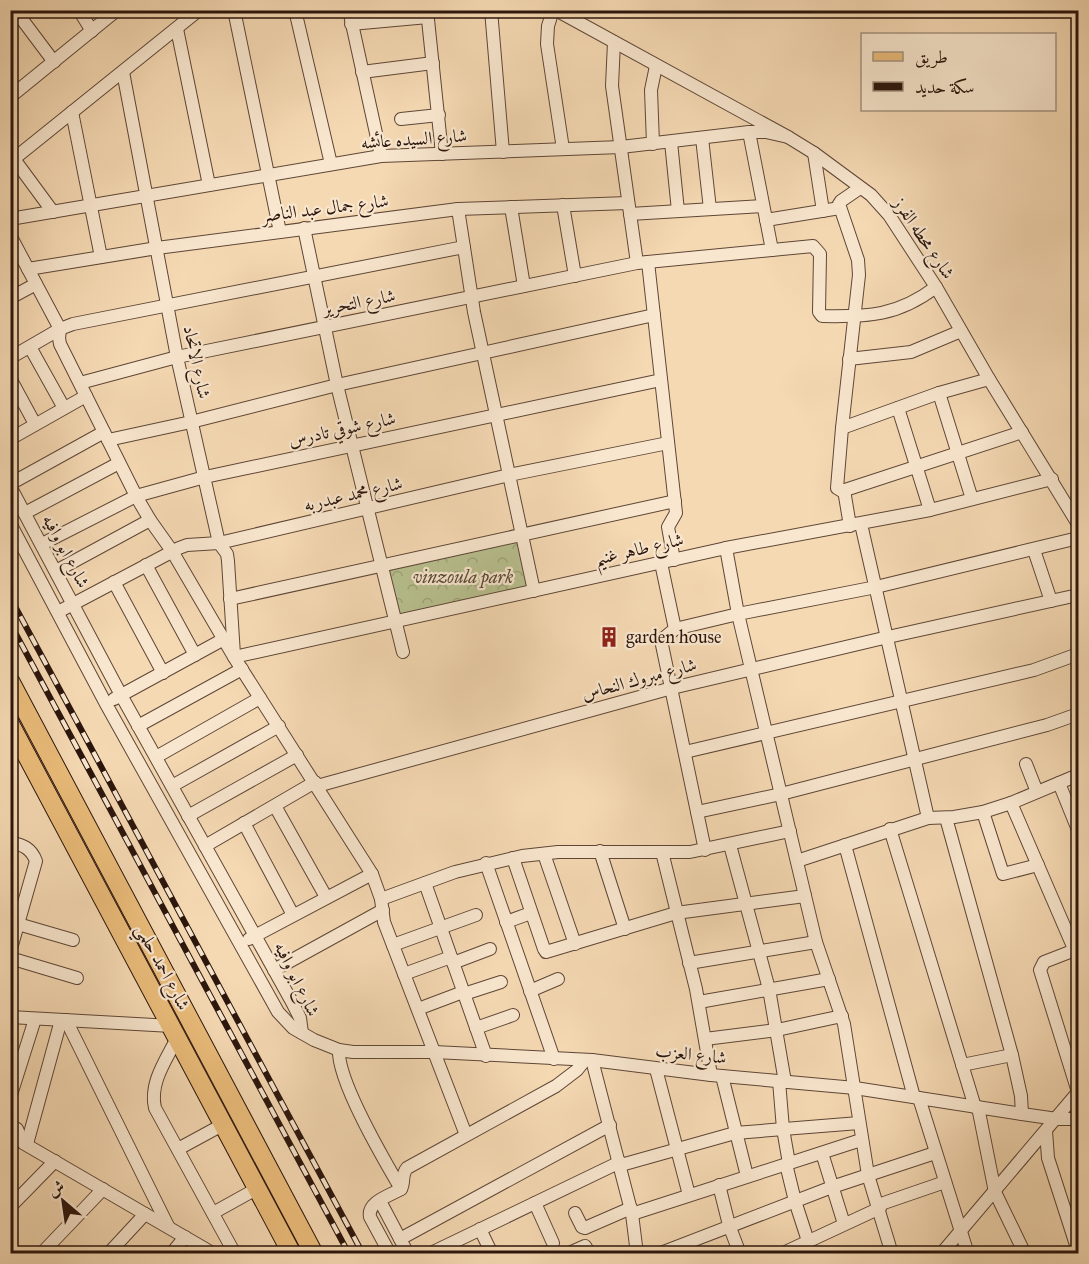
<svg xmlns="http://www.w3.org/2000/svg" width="1089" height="1264" viewBox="0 0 1089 1264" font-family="'IM FELL Great Primer',Amiri,serif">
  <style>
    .forest { fill: url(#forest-crowns); stroke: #726a4e; stroke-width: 1.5 }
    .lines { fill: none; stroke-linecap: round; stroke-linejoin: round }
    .minor-casing { stroke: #5e4636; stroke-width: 14 }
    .primary-casing { stroke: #2b150c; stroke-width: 20 }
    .minor { stroke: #f8e6ce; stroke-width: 12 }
    .primary { stroke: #eabc7a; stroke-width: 18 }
    .rail-casing { stroke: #2b150c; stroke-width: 6 }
    .rail { stroke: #f8e6ce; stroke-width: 4; stroke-dasharray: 11; stroke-linecap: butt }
    .labels { text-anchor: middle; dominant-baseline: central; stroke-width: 4.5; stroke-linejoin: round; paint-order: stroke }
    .street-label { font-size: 18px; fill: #2b150c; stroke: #f8e6ce }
    .park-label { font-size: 18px; font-style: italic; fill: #554833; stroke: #f8e6ce }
    .poi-label { font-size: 18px; fill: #2b150c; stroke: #f8e6ce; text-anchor: start }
  </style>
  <defs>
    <pattern id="forest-crowns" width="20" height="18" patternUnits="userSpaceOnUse" patternTransform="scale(1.5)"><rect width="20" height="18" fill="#b8c08f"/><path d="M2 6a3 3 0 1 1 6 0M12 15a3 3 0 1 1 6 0" fill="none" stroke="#9ea47a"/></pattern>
  </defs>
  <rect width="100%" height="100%" fill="#f5d9b3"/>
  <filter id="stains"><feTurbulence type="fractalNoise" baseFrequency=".00333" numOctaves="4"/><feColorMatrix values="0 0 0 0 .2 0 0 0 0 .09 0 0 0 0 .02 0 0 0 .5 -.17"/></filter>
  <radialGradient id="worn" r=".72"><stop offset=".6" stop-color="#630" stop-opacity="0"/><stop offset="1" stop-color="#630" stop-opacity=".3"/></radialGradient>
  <polygon class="forest" points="518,537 530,590 396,619 384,566"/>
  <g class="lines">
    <g class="minor-casing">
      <g id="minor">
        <polyline points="15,10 54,62"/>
        <polyline points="79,10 92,31"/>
        <polyline points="234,10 280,232"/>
        <polyline points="295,10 331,164"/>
        <polyline points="349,10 381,156"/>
        <polyline points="427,10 442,154"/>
        <polyline points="491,10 503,152"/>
        <polyline points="553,10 548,26 547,44 563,149"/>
        <polyline points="556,10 788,137 814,153 871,195 889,215 936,287 989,379 1078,524"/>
        <polyline points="351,24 428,17"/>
        <polyline points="177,29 209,185"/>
        <polyline points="614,42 612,86 637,263"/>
        <polyline points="123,72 177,357 219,543 227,554 228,561 234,655"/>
        <polyline points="362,72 433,63"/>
        <polyline points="10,97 117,10"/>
        <polyline points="72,112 101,257"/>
        <polyline points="401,119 439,115"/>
        <polyline points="749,132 772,250"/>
        <polyline points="702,138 710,209"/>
        <polyline points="671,142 678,211"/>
        <polyline points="653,144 651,90 656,66"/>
        <polyline points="814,153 823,211"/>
        <polyline points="14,159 53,212"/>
        <polyline points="10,162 199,10"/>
        <polyline points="860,188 841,201 839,204 858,260 859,275 842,428 837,488 842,491 1022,432"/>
        <polyline points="563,205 575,276"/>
        <polyline points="511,207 524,286"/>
        <polyline points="458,209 474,312 534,591"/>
        <polyline points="630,214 763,206"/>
        <polyline points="10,219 381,156 621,147 749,132 766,132 788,137"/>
        <polyline points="766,220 840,208"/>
        <polyline points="304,228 337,385 403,652"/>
        <polyline points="10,235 60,329 59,338 60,344 136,496 150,520 172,551 234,657 372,874 381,899 384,922 466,1135"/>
        <polyline points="648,262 676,513 668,527 674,560"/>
        <polyline points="28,269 157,248 458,209 628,203"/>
        <polyline points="10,298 36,284"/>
        <polyline points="30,347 64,408"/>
        <polyline points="10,358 60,329 73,324 464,247"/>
        <polyline points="849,359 911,352 961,331"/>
        <polyline points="10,378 35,424"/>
        <path d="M80,383l97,-26 460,-94 176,-17 7,8 -1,58 3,4c46,1 76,0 114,-29"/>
        <polyline points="939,393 972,499"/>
        <polyline points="898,408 930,510"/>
        <polyline points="842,428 939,393 989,379"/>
        <polyline points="10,439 86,396"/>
        <polyline points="108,440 191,422 337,385 654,315"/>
        <polyline points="10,484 104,432"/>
        <polyline points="10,486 121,695 292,1002 300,1018 302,1033"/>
        <polyline points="844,490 850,526"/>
        <polyline points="25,513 119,463"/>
        <polyline points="10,523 106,704 278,1012 293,1028 314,1040 339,1050 353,1052 434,1052 592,1060 711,1075 855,1088 1022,1114 1057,1119 1078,1119"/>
        <polyline points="861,524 928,818"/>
        <polyline points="42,544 136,496 205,477 661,380"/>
        <polyline points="726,548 738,614 816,942 844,1024 868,1175 892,1254"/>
        <polyline points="1034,550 1051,601"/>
        <polyline points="661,563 675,629"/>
        <polyline points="146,565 195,655"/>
        <polyline points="56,571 150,520"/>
        <polyline points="114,582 163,673"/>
        <polyline points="230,599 675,501"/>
        <polyline points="58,612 179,548 187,545 219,543 509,475 668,443"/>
        <polyline points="234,657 726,548 930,510 1052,479"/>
        <polyline points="114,699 224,639"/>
        <polyline points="138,726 242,669"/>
        <polyline points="685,752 1034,670 1078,654"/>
        <polyline points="156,757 260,698"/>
        <polyline points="1026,764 1037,792"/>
        <polyline points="1059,783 1078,830"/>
        <polyline points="172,786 279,726"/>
        <polyline points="317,786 672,688 888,637 1078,595"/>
        <polyline points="1011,803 1078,958"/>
        <polyline points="275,806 326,897"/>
        <polyline points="697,812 781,794 1047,725 1078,714"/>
        <polyline points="983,812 1003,874 1038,865"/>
        <polyline points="188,816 297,755"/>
        <polyline points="946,818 1012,1055 1021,1096 1022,1114"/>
        <polyline points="244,823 293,915"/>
        <polyline points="890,829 975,1107"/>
        <path d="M10,842c13,3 21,6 26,19l-26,91"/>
        <polyline points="730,845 769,989 785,1082"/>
        <polyline points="845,845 914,1097"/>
        <polyline points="205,846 315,782"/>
        <polyline points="705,850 662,645 664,638 675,629 738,614 876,587 1078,538"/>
        <polyline points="600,851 625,929"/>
        <polyline points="662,852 696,989 711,1075"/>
        <polyline points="544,854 575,944"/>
        <polyline points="513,858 544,949 546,952 676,913 805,896"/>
        <polyline points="797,861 928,818 954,817 983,812 1011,803 1078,775"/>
        <polyline points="486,863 554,1059"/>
        <polyline points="425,883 486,1056"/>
        <polyline points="381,899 455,872 522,856 558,852 690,852 790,831"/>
        <polyline points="506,922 531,913"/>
        <polyline points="18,924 73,940"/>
        <polyline points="249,939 372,874"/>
        <polyline points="393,945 476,915"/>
        <polyline points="1075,950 1044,962 1040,970 1078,1092"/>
        <polyline points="10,958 77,978"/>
        <polyline points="453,963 490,949"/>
        <polyline points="689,963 816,942"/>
        <polyline points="274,970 383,910"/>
        <polyline points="404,974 451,957"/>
        <polyline points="530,991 558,979"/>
        <polyline points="464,994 501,982"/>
        <polyline points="699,1002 829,979"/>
        <polyline points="418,1009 463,992"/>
        <polyline points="10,1017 172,1026"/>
        <polyline points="66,1020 168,1226"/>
        <polyline points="476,1028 513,1015"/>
        <path d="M178,1036c-11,23 -29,46 -23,72l80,146"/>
        <polyline points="705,1039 777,1030 842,1016"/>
        <path d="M339,1050c-2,30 45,110 62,139"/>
        <polyline points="592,1060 632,1214 637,1254"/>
        <polyline points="962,1065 1012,1055"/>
        <polyline points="656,1069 689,1195"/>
        <polyline points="722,1076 747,1176"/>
        <polyline points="779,1081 783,1129 789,1163"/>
        <polyline points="10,1098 35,1019"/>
        <polyline points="919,1098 968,1254"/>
        <polyline points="978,1107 995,1192 1025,1254"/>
        <polyline points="10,1126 17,1129 23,1143 214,1254"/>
        <polyline points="1046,1131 1048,1158 1078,1251"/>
        <polyline points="27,1144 61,1020"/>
        <polyline points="178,1149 224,1124"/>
        <polyline points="822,1153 844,1224"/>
        <polyline points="786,1164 795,1201 808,1241"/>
        <polyline points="621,1165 735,1133 859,1123"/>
        <polyline points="719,1185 729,1225 740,1254"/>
        <polyline points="380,1201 408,1254"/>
        <polyline points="535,1203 553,1243"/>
        <polyline points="878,1205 945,1182"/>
        <polyline points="10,1207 55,1161"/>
        <polyline points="213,1213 258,1188"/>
        <polyline points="575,1213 582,1227 585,1228 631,1208"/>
        <polyline points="632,1214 861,1140"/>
        <polyline points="480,1229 492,1254"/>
        <polyline points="400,1239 610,1125"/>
        <polyline points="41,1254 103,1189"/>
        <polyline points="108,1254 145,1214"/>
        <polyline points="171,1254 185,1237"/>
        <path d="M390,1254l-20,-37c-3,-15 19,-21 31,-28 4,-7 0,-14 6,-21l149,-82 21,-16 8,-10"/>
        <polyline points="429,1254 620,1162"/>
        <polyline points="567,1254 585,1246 590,1254"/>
        <polyline points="658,1254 832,1187 935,1153"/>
        <polyline points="781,1254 880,1208"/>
        <polyline points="941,1254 1078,1092"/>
      </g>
    </g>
    <g class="primary-casing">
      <g id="primary">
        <polyline points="10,681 314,1254"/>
        <polyline points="10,724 292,1254"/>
      </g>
    </g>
    <use href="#minor" class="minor"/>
    <use href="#primary" class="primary"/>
    <g class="rail-casing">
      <g id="rail">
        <polyline points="1077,10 1078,12"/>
        <polyline points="10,597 363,1254"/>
        <polyline points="10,623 349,1254"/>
      </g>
    </g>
    <use href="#rail" class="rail"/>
  </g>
  <defs>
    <g id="building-bare" transform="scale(1.62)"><path d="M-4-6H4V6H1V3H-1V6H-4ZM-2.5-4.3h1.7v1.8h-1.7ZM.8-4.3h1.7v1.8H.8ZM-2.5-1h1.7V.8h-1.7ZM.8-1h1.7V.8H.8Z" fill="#8f2418" stroke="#f8e6ce" stroke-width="2.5" paint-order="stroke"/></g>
  </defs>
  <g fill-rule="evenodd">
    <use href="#building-bare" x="609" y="637"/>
  </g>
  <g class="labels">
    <g class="street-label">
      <text transform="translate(414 139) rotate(-4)">شارع السيده عائشه</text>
      <text transform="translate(325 208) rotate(-7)">شارع جمال عبد الناصر</text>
      <text transform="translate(924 238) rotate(56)">شارع محطه الفرز</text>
      <text transform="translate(359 302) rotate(-11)">شارع التحرير</text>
      <text transform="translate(197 362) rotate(78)">شارع الاتحاد</text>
      <text transform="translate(342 429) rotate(-12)">شارع شوقي تادرس</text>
      <text transform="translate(353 494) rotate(-13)">شارع محمد عبدربه</text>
      <text transform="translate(639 549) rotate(-13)">شارع طاهر غنيم</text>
      <text transform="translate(66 551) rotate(62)">شارع ابو وافيه</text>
      <text transform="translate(639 679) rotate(-15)">شارع مبروك النحاس</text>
      <text transform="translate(163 967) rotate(62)">شارع احمد حلمي</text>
      <text transform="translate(297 979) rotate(64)">شارع ابو وافيه</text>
      <text transform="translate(691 1054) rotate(6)">شارع العزب</text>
    </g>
    <g class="park-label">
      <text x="463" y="577">vinzoula park</text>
    </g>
    <g class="poi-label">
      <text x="626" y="637">garden house</text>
    </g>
  </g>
  <rect width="1089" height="1264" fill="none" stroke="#f5d9b3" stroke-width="36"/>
  <rect x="12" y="12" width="1065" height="1240" fill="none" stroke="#2b150c" stroke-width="3"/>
  <rect x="18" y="18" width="1053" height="1228" fill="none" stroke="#2b150c" stroke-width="1.5"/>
  <rect x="861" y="33" width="195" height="78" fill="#f8e6ce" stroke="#a69280" stroke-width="1.5"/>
  <rect x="873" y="52" width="30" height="9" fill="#eabc7a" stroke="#a69280" stroke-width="1.5"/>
  <text x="915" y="63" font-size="18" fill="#2b150c">طريق</text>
  <rect x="873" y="82" width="30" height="9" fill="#2b150c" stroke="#a69280" stroke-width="1.5"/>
  <text x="915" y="93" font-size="18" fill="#2b150c">سكة حديد</text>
  <g transform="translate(63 1201) rotate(331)" stroke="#f8e6ce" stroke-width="4.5" paint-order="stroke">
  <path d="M0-4.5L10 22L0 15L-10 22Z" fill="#2b150c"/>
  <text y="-9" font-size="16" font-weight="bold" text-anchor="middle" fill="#2b150c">ش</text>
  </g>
  <rect width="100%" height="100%" filter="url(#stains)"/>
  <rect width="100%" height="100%" fill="url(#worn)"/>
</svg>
